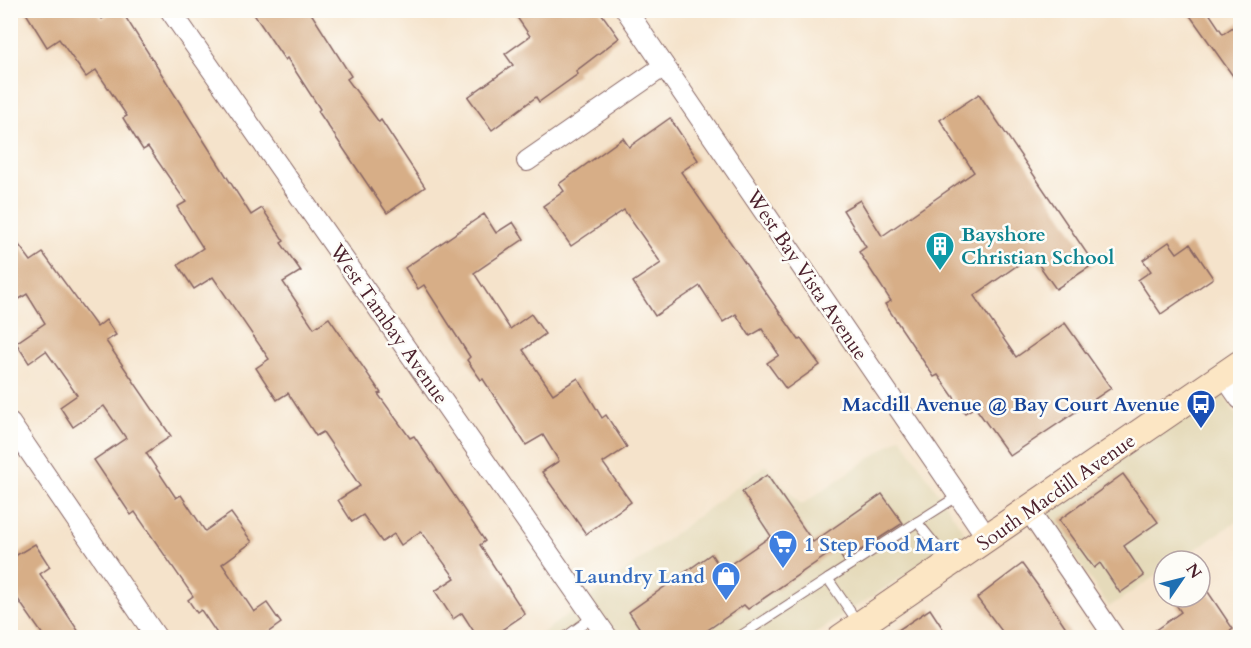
<svg xmlns="http://www.w3.org/2000/svg" width="1251" height="648" viewBox="0 0 1251 648" font-family="Cardo,serif">
  <style>
    .built { fill: #e5daba }
    .building { fill: #d7ae87 }
    .lines { fill: none; stroke-linecap: round; stroke-linejoin: round }
    .lane-casing { stroke: #866463; stroke-width: 11 }
    .street-casing { stroke: #866463; stroke-width: 22 }
    .secondary-casing { stroke: #866463; stroke-width: 29 }
    .lane { stroke: #fff; stroke-width: 9 }
    .street { stroke: #fff; stroke-width: 20 }
    .secondary { stroke: #fce6c4; stroke-width: 27 }
    .labels { text-anchor: middle; dominant-baseline: central; stroke-width: 5; stroke-linejoin: round; paint-order: stroke }
    .culture-label { font-size: 20px; font-weight: bold; fill: #0d838f; stroke: #fdfcf7; text-anchor: start }
    .street-label { font-size: 20px; fill: #4a1f2b; stroke: #fdfcf7 }
    .transit-label { font-size: 20px; font-weight: bold; fill: #164399; stroke: #fdfcf7; text-anchor: end }
    .shop-label { font-size: 20px; font-weight: bold; fill: #366cbe; stroke: #fdfcf7; text-anchor: start }
  </style>
  <rect width="100%" height="100%" fill="#fdfcf7"/>
  <filter id="ink" filterUnits="userSpaceOnUse"><feTurbulence type="fractalNoise" baseFrequency=".0167" numOctaves="2"/><feDisplacementMap in="SourceGraphic" scale="12" xChannelSelector="R" yChannelSelector="G"/><feConvolveMatrix kernelMatrix="1 2 1 2 8 2 1 2 1" color-interpolation-filters="sRGB"/></filter>
  <filter id="wash" filterUnits="userSpaceOnUse"><feTurbulence type="fractalNoise" baseFrequency=".008" numOctaves="4" result="noise"/><feDisplacementMap in="SourceGraphic" scale="24" xChannelSelector="R" yChannelSelector="G"/><feGaussianBlur stdDeviation="1.35" result="paint"/><feColorMatrix in="noise" values="0 0 0 0 0 0 0 0 0 0 0 0 0 0 0 0 0 1.4 0 .05"/><feComposite in="paint" operator="in"/></filter>
  <g filter="url(#wash)">
    <rect width="100%" height="100%" fill="#f5e3cb"/>
    <g class="built">
      <polygon points="1220,391 1240,420 1240,519 1178,561 1164,561 1164,570 1109,607 1044,513"/>
      <polygon points="901,437 966,535 810,637 536,638 766,465 801,505"/>
    </g>
    <g id="blocks">
      <g class="building">
        <polygon points="24,10 96,10 102,19 115,10 121,10 251,215 262,208 284,241 281,243 301,271 283,282 314,328 329,318 381,393 378,394 410,438 414,436 485,541 480,545 525,614 490,638 478,638 462,613 453,619 435,591 455,578 421,531 401,545 394,534 382,542 363,515 352,522 338,500 360,486 323,432 316,436 288,393 277,400 256,368 269,359 213,277 194,289 178,265 203,248 177,207 186,202 148,147 143,150 123,118 127,116 96,70 86,77 59,39 47,47"/>
        <polygon points="251,10 309,10 351,76 347,79 379,122 381,120 425,187 387,213 318,111 320,109 287,58 285,60"/>
        <polygon points="512,10 599,10 619,38 576,71 578,74 539,102 536,97 492,130 468,97 513,65 505,54 530,36"/>
        <polygon points="1186,10 1207,10 1223,34 1240,22 1240,86"/>
        <polygon points="979,94 1094,264 1056,289 1032,255 974,296 1016,357 1065,323 1111,388 1010,456 975,407 965,413 938,375 934,377 885,304 891,301 859,252 866,247 843,210 860,200 882,236 974,172 940,120"/>
        <polygon points="670,118 698,160 681,172 799,340 801,339 820,365 786,389 767,363 779,355 762,329 750,336 736,314 723,322 700,286 655,316 633,282 661,263 624,210 571,246 543,206 564,191 559,184 623,138 629,147"/>
        <polygon points="484,214 496,233 513,222 524,239 474,273 510,329 531,314 545,334 523,350 553,394 578,378 602,418 606,415 627,447 603,463 631,502 586,534 542,472 559,461 543,435 526,445 483,379 481,380 467,360 470,357 424,285 418,289 405,268"/>
        <polygon points="10,233 31,261 43,253 97,327 106,320 116,335 106,341 171,436 146,453 176,498 181,495 205,531 231,513 252,542 222,564 254,612 267,603 281,623 260,638 220,638 201,610 197,613 188,600 193,596 135,512 131,515 94,460 126,438 104,406 73,427 60,407 77,395 46,351 29,363 16,343 45,323 27,294 10,305"/>
        <polygon points="1169,242 1177,253 1190,244 1213,278 1161,314 1138,280 1151,271 1143,260"/>
        <polygon points="1123,474 1158,522 1124,546 1144,576 1120,593 1100,563 1094,568 1059,520"/>
        <polygon points="767,475 813,542 882,494 903,523 844,561 836,549 748,609 744,605 696,638 646,638 629,612 711,554 722,570 771,536 742,492"/>
        <polygon points="35,544 50,567 40,574 83,638 45,638 10,588 10,559"/>
        <polygon points="1022,564 1038,586 1073,638 1007,638 977,598"/>
        <polygon points="1206,589 1233,629 1220,638 1144,638 1181,612 1171,597 1200,597 1200,594"/>
        <polygon points="930,609 949,638 886,638"/>
      </g>
    </g>
  </g>
  <g filter="url(#ink)">
    <use href="#blocks" fill-opacity="0" stroke="#866463" stroke-width="1.5"/>
    <g class="lines">
      <g class="lane-casing">
        <g id="lane">
          <polyline points="917,522 948,560"/>
          <polyline points="828,579 958,496"/>
          <polyline points="564,638 593,617"/>
          <polyline points="737,638 828,579 859,624"/>
        </g>
      </g>
      <g class="street-casing">
        <g id="street">
          <polyline points="170,10 608,638"/>
          <polyline points="626,10 988,539"/>
          <polyline points="527,161 664,66"/>
          <polyline points="1224,376 1240,399"/>
          <polyline points="10,423 157,638"/>
          <polyline points="1029,511 1115,638"/>
        </g>
      </g>
      <g class="secondary-casing">
        <polyline id="secondary" points="841,638 1240,364"/>
      </g>
      <use href="#lane" class="lane"/>
      <use href="#street" class="street"/>
      <use href="#secondary" class="secondary"/>
    </g>
  </g>
  <defs>
    <g id="building-pin" transform="scale(1.5)"><path d="M0 17L-7.5 6A9.5 9.5 0 1 1 7.5 6Z" fill="#0f9aa8" stroke="#fdfcf7"/><path d="M-4-6H4V6H1V3H-1V6H-4ZM-2.5-4.3h1.7v1.8h-1.7ZM.8-4.3h1.7v1.8H.8ZM-2.5-1h1.7V.8h-1.7ZM.8-1h1.7V.8H.8Z" fill="#fff"/></g>
    <g id="bus-pin" transform="scale(1.5)"><path d="M0 17L-7.5 6A9.5 9.5 0 1 1 7.5 6Z" fill="#1a4fb4" stroke="#fdfcf7"/><path d="M-5-6H5V4H4V6H2V4H-2V6H-4V4H-5ZM-3.5-4V0h7V-4ZM-3.5 1.2v1.5H-2V1.2ZM2 1.2v1.5H3.5V1.2Z" fill="#fff"/></g>
    <g id="supermarket-pin" transform="scale(1.5)"><path d="M0 17L-7.5 6A9.5 9.5 0 1 1 7.5 6Z" fill="#3f7fe0" stroke="#fdfcf7"/><path d="M-6-5.5h2.5l.6 2H6L4.5 2H-2.5L-4.4-4H-6ZM-1.5 3.2a1.3 1.3 0 1 0 .1 0ZM3 3.2a1.3 1.3 0 1 0 .1 0Z" fill="#fff"/></g>
    <g id="shop-pin" transform="scale(1.5)"><path d="M0 17L-7.5 6A9.5 9.5 0 1 1 7.5 6Z" fill="#3f7fe0" stroke="#fdfcf7"/><path d="M-5-2.5h2.3a2.7 3.5 0 0 1 5.4 0H5L5.5 6h-11ZM-1.5-2.5h3a1.5 2.3 0 0 0-3 0Z" fill="#fff"/></g>
  </defs>
  <g fill-rule="evenodd">
    <use href="#building-pin" x="940" y="246"/>
    <use href="#bus-pin" x="1201" y="404"/>
    <use href="#supermarket-pin" x="783" y="544"/>
    <use href="#shop-pin" x="726" y="576"/>
  </g>
  <g class="labels">
    <g class="culture-label">
      <text x="961" y="234">Bayshore<tspan x="961" dy="23">Christian School</tspan></text>
    </g>
    <g class="street-label">
      <text transform="translate(807 275) rotate(56)">West Bay Vista Avenue</text>
      <text transform="translate(389 324) rotate(55)">West Tambay Avenue</text>
      <text transform="translate(1056 492) rotate(-35)">South Macdill Avenue</text>
    </g>
    <g class="transit-label">
      <text x="1180" y="404">Macdill Avenue @ Bay Court Avenue</text>
    </g>
    <g class="shop-label">
      <text x="804" y="544">1 Step Food Mart</text>
      <text x="705" y="576" text-anchor="end">Laundry Land</text>
    </g>
  </g>
  <rect width="1251" height="648" fill="none" stroke="#fdfcf7" stroke-width="36"/>
  <g transform="translate(1182 579) rotate(55)"><circle r="28" fill="#fdfcf7" stroke="#b5a4a5" stroke-width="1.5"/>
  <path d="M0-4.5L10 22L0 15L-10 22Z" fill="#1f6fb2"/>
  <text y="-9" font-size="16" font-weight="bold" text-anchor="middle" fill="#4a1f2b">N</text>
  </g>
</svg>
